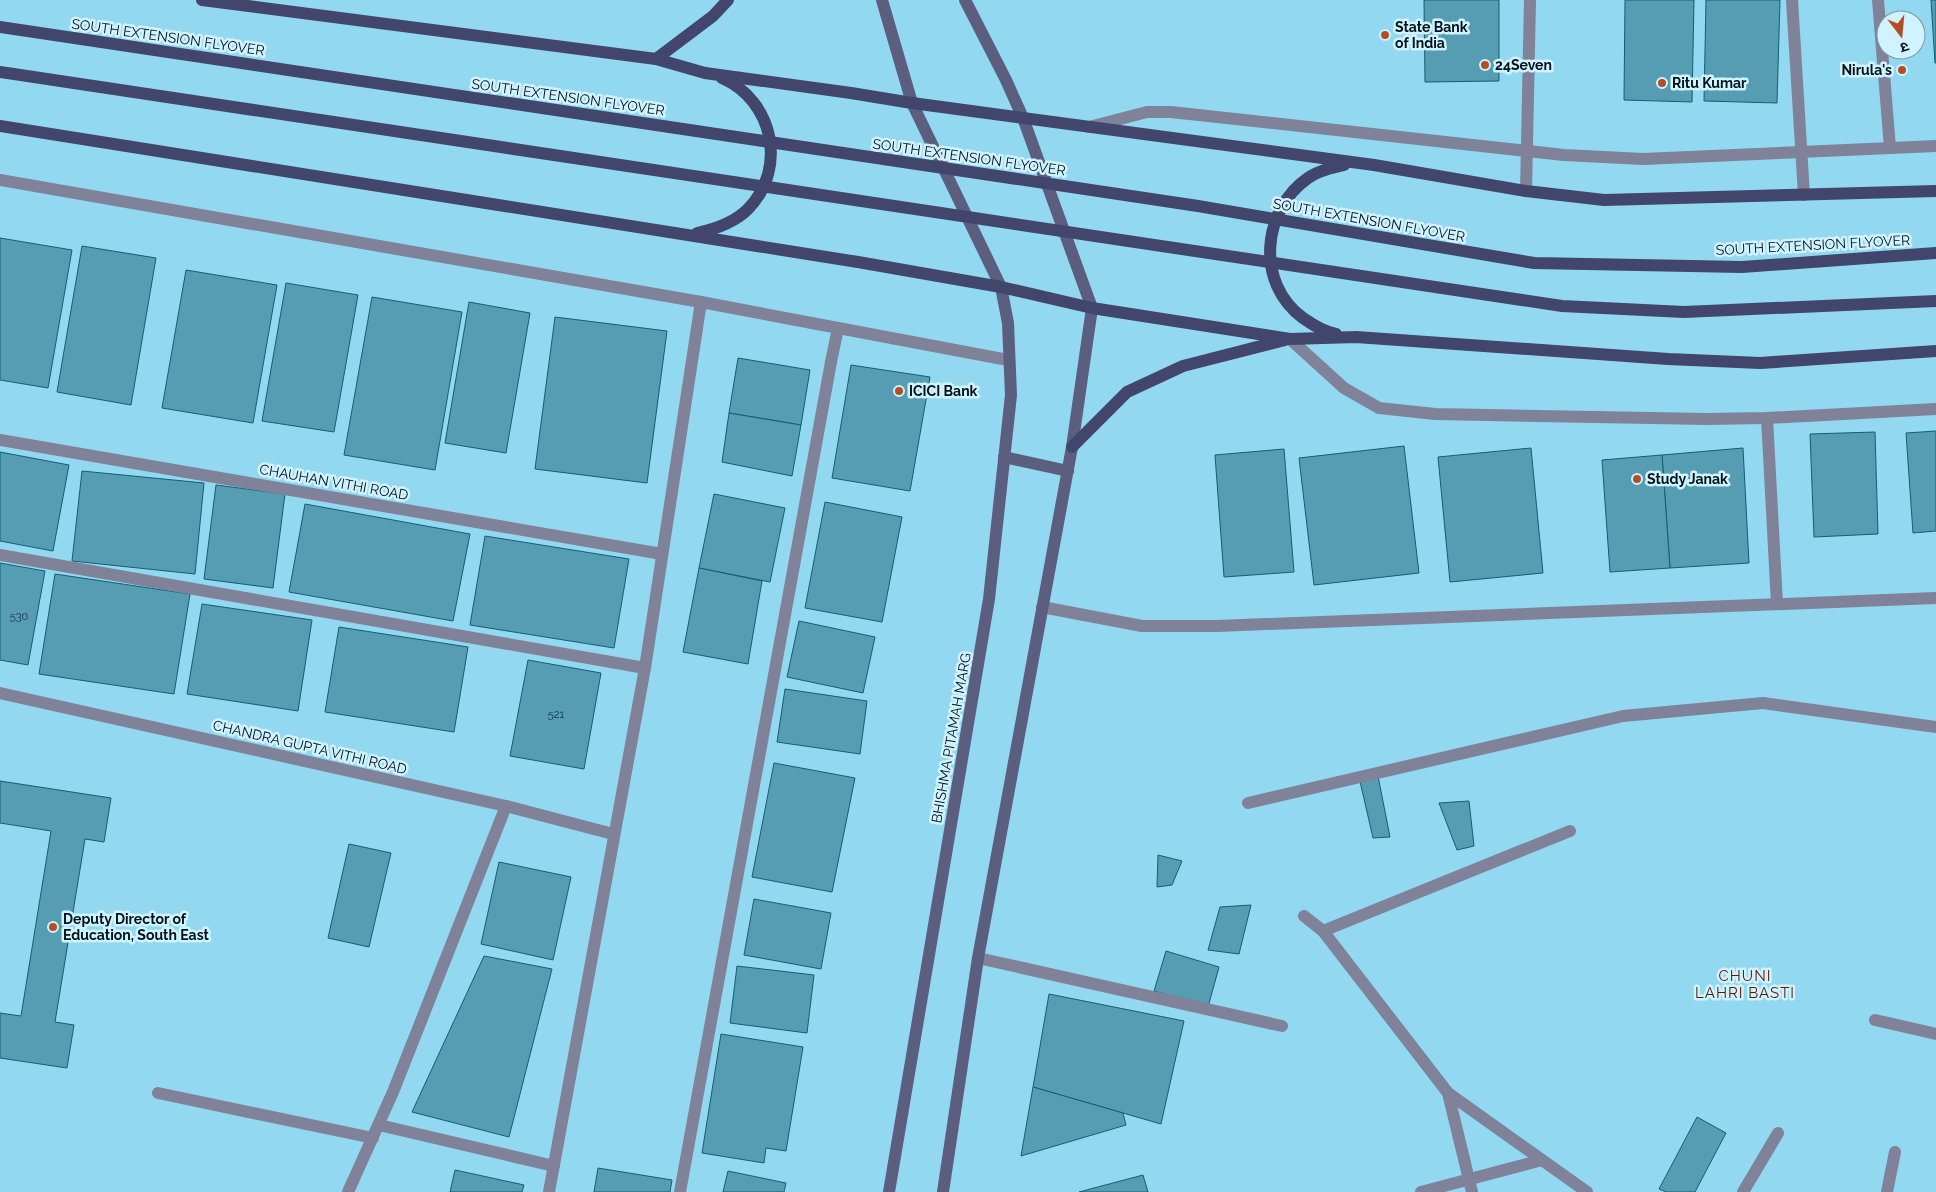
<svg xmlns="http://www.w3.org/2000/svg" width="1936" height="1192" viewBox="0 0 1936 1192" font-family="Raleway,'Noto Sans Devanagari',sans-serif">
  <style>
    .building { fill: #569cb2; stroke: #106074 }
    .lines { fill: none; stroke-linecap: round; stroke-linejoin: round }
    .service { stroke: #7f8299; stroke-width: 12 }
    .minor { stroke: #7f8299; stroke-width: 12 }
    .tertiary { stroke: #7f8299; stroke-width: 12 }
    .secondary { stroke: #5b5e7f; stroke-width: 12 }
    .primary { stroke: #42456c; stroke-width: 12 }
    .primary-bridge { stroke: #42456c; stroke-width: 12 }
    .poi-dot { fill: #b34d24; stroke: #d1f3ff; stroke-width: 2 }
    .labels { text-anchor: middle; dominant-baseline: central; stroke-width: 5; stroke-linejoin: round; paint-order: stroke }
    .number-label { font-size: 11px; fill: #16343f }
    .poi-label { font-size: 14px; font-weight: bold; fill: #001219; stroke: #d1f3ff; text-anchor: start }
    .street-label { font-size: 14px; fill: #001219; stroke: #d1f3ff }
    .neighbourhood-label { font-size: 15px; letter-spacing: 1px; fill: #591a00; stroke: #d1f3ff }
  </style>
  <rect width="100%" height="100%" fill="#91d8f0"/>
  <g class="building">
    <polygon points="1424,0 1499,0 1499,81 1425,82"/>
    <polygon points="1625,0 1694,0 1692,102 1624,100"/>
    <polygon points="1706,0 1780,0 1777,103 1704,101"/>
    <polygon points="1931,0 1936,0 1936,63 1935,63"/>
    <polygon points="0,238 72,250 48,388 0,380"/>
    <polygon points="82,246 156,258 131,405 57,392"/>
    <polygon points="186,270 277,285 253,423 162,408"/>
    <polygon points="286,283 358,295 334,432 262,421"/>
    <polygon points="372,297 462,312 435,470 344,455"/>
    <polygon points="469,302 530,313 506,453 445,443"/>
    <polygon points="555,317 667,331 647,483 535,469"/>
    <polygon points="738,358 810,370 801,425 729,413"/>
    <polygon points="851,365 930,377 910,491 832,478"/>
    <polygon points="729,413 801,425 792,476 722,462"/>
    <polygon points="1936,431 1936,531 1913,533 1906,433"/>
    <polygon points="1875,432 1878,534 1814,537 1810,434"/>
    <polygon points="1404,446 1419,573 1314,585 1299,458"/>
    <polygon points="1531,448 1543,573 1450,582 1438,457"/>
    <polygon points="1743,448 1749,563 1670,568 1662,455"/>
    <polygon points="1284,449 1294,572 1224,577 1215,455"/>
    <polygon points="0,452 69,465 53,551 0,541"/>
    <polygon points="1662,455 1670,568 1610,572 1602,460"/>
    <polygon points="82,471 204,483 195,574 72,561"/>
    <polygon points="216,485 285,494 273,588 204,579"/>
    <polygon points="714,494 785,508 770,582 699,568"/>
    <polygon points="825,502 902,517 882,622 805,608"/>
    <polygon points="305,504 470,534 453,621 289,592"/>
    <polygon points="485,536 629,559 614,648 470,625"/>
    <polygon points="0,563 45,571 28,665 0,660"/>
    <polygon points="699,568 762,581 748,664 683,652"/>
    <polygon points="55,574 190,594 174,694 39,674"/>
    <polygon points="202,604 312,620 298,711 187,694"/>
    <polygon points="799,621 875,637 863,693 787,677"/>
    <polygon points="339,627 468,647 454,732 325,712"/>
    <polygon points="528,660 601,673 584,769 510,756"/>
    <polygon points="785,689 867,701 860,754 777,742"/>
    <polygon points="774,763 855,778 832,892 752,877"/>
    <polygon points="1378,776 1390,837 1373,838 1359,777"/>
    <polygon points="0,781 111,798 104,842 85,839 55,1022 74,1025 67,1068 0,1058 0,1013 21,1016 51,831 0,823"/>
    <polygon points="1469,801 1474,846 1457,850 1439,803"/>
    <polygon points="349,844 391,853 369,947 328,938"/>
    <polygon points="1158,855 1182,861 1172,885 1157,887"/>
    <polygon points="499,862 571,877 553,960 481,944"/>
    <polygon points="754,899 831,913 821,969 744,955"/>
    <polygon points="1251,905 1239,954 1208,950 1220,907"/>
    <polygon points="1166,951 1219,967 1208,1007 1154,991"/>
    <polygon points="484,956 552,969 509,1137 412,1112"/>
    <polygon points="737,966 814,975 807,1033 730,1023"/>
    <polygon points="1049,994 1184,1021 1161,1124 1033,1087"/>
    <polygon points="721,1034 803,1047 786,1151 766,1148 764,1163 702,1153"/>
    <polygon points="1033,1087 1123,1113 1126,1125 1021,1156"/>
    <polygon points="1697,1117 1726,1133 1695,1192 1666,1192 1659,1189"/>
    <polygon points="598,1168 672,1180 670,1192 594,1192"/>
    <polygon points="455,1170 524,1185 522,1192 450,1192"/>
    <polygon points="728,1171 786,1183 784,1192 723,1192"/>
    <polygon points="1143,1175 1148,1192 1079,1192"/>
  </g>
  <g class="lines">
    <g class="service">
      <polyline points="1792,0 1804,195"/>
      <polyline points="1878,0 1890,148"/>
      <polyline points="0,555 645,668"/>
      <polyline points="158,1093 373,1138"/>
      <polyline points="379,1125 554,1166"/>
      <polyline points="680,1192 831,362"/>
    </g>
    <g class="minor">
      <polyline points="1526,191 1530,0"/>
      <polyline points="831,362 838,328"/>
      <polyline points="1767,418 1777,604"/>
      <polyline points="0,440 662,554"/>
      <polyline points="1042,607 1142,626 1217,626 1936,598"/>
      <polyline points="0,693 506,806 613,834"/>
      <polyline points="1248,803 1623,716 1763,703 1936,727"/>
      <polyline points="1304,916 1323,931 1448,1093 1587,1192"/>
      <polyline points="1323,931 1570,831"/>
      <polyline points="978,958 1282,1026"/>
      <polyline points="1875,1020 1936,1034"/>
      <polyline points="1448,1093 1472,1192"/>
      <polyline points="348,1192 393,1092 506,806"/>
      <polyline points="549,1192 645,668 701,302"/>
      <polyline points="1421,1192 1542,1160"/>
      <polyline points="1743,1192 1778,1133"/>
      <polyline points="1887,1192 1895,1152"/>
    </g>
    <g class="tertiary">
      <polyline points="1089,127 1147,112 1171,112 1564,155 1643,159 1936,146"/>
      <polyline points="0,180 701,302 1008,360"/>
      <polyline points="1290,339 1344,388 1379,408 1435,414 1706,419 1767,418 1936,409"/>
    </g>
    <g class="secondary">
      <polyline points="882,0 912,103 1001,287 1008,323 1011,395 989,599 889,1192"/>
      <polyline points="1004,457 1068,471"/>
      <polyline points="943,1192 978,958 1072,447 1092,308 1023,118 1006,80 965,0"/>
    </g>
    <g class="primary">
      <polyline points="202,0 656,59 705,73 851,93 912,103 1374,165 1526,191 1604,200 1936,191"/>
      <polyline points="656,59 713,16 728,0"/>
      <polyline points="0,126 858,262 1001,287 1092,308 1290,339 1356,337 1668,359 1760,363 1936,351"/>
      <path d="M697,233c19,-4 37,-10 51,-24 40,-41 25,-109 -26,-131"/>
      <path d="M1336,334c-12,-2 -23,-9 -33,-16 -48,-35 -41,-108 5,-140 10,-7 23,-10 36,-13"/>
      <polyline points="1072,447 1127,392 1183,366 1285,340"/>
    </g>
    <g class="primary-bridge">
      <polyline points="0,27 1198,206 1534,263 1742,267 1936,253"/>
      <polyline points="0,72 1562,306 1684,312 1936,301"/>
    </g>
  </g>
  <g class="poi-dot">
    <circle cx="1385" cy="35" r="5"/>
    <circle cx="1485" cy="65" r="5"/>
    <circle cx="1902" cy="70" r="5"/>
    <circle cx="1662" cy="83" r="5"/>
    <circle cx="899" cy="391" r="5"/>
    <circle cx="1637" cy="479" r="5"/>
    <circle cx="53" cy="927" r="5"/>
  </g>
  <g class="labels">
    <g class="number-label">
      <text x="19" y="616">530</text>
      <text x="556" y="714">521</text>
    </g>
    <g class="poi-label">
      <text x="1395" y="27">State Bank<tspan x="1395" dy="16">of India</tspan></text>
      <text x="1495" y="65">24Seven</text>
      <text x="1892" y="70" text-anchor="end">Nirula's</text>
      <text x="1672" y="83">Ritu Kumar</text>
      <text x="909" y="391">ICICI Bank</text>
      <text x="1647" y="479">Study Janak</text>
      <text x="63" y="919">Deputy Director of<tspan x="63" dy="16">Education, South East</tspan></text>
    </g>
    <g class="street-label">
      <text transform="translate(168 37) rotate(8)">SOUTH EXTENSION FLYOVER</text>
      <text transform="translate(568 97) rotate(8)">SOUTH EXTENSION FLYOVER</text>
      <text transform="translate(969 157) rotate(8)">SOUTH EXTENSION FLYOVER</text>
      <text transform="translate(1369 220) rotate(10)">SOUTH EXTENSION FLYOVER</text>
      <text transform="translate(1813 245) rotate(-3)">SOUTH EXTENSION FLYOVER</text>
      <text transform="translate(334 482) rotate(10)">CHAUHAN VITHI ROAD</text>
      <text transform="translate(951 738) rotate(-80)">BHISHMA PITAMAH MARG</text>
      <text transform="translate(310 747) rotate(13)">CHANDRA GUPTA VITHI ROAD</text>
    </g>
    <g class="neighbourhood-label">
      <text x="1745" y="976">CHUNI<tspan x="1745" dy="17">LAHRI BASTI</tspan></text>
    </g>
  </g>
  <g transform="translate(1901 35) rotate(164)"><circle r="24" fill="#d1f3ff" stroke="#7d99a3"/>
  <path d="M0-4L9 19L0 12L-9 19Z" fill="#b34d24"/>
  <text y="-8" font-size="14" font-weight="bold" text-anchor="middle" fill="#001219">उ</text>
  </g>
</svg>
